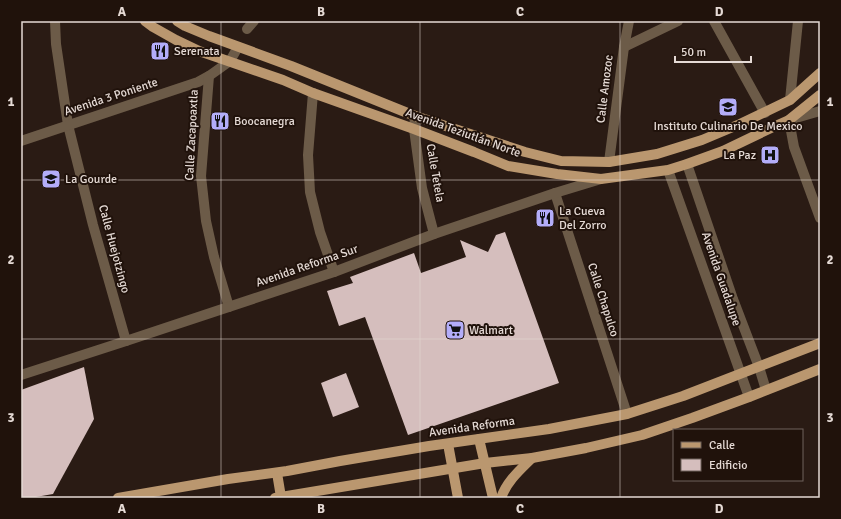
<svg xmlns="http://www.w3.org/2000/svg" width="841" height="519" viewBox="0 0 841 519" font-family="Signika,sans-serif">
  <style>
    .building { fill: #d5bebd }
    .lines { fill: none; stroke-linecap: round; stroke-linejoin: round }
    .minor { stroke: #6c5b48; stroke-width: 10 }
    .major { stroke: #ba976f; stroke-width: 10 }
    .grid { fill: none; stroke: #e5dad5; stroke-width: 1; stroke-opacity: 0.55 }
    .labels { text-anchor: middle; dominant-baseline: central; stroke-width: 4; stroke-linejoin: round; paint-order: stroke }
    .poi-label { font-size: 12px; fill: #e5dad5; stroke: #20120b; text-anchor: start }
    .street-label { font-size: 12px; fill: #e5dad5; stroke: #20120b }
    .neatline { fill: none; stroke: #e5dad5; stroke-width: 1.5 }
    .grid-label { font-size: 13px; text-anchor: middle; font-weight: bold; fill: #e5dad5 }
  </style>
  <rect width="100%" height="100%" fill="#2a1b14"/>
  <g class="building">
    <polygon points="505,232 559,383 408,435 365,317 339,326 327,291 353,283 350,277 414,253 421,273 466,257 460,240 488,252 496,235"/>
    <polygon points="84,367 94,419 53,494 30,498 21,498 21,390"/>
    <polygon points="346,373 359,407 333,417 321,383"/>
  </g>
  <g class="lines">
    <g class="minor">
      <polyline points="55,21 56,44 68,125 93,225 126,341"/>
      <polyline points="714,21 765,113"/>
      <polyline points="247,29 254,21"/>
      <polyline points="624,47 678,21"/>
      <polyline points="313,93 308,155 310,192 320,232 334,272"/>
      <polyline points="790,100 798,21"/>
      <polyline points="820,111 789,120 794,147 820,218"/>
      <polyline points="415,116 414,129 422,188 434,234"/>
      <polyline points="21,141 198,82 209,76"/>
      <polyline points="609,162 624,47 629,21"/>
      <polyline points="687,164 733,299 759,367 766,390"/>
      <polyline points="668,170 749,397"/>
      <polyline points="555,193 627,414"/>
      <polyline points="229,307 214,257 206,221 201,176 209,76 230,61 238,47"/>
      <polyline points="21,375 126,341 334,272 434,234 555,193 601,179"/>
    </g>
    <g class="major">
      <polyline points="145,21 153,27 176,40 199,51 283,80 313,93 414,129 474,152 508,166 557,174 601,179 668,170 687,164 723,151 771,128 789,120 820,95"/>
      <polyline points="177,21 185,26 209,36 291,66 415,116 525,152 561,161 609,162 657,154 702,140 740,124 790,100 820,73"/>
      <polyline points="479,439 493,498"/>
      <polyline points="448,444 458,498"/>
      <polyline points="277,473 281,497"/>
      <polyline points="118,498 228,479 287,471 340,461 429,446 549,429 627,414 683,396 820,343"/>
      <polyline points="275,498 485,463 532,458 586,448 642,435 692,418 749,397 820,369"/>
      <path d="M501,498c6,-17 19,-28 31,-40"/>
    </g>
  </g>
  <path class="grid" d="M221,21v477M420,21v477M620,21v477M21,180h799M21,339h799"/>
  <defs>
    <g id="restaurant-square" transform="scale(1)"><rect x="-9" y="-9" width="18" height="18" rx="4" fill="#b3adf9" stroke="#20120b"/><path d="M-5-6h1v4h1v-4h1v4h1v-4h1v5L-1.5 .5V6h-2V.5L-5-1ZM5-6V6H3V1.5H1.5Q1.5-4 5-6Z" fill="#111"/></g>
    <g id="school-square" transform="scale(1)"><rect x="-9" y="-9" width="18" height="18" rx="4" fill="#b3adf9" stroke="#20120b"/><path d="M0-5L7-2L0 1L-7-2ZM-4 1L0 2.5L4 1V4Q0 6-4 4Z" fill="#111"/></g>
    <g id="hospital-square" transform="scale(1)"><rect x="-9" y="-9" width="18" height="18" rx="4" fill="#b3adf9" stroke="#20120b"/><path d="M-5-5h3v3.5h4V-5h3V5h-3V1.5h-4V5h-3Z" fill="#111"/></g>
    <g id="supermarket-square" transform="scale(1)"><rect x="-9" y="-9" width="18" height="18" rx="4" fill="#b3adf9" stroke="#20120b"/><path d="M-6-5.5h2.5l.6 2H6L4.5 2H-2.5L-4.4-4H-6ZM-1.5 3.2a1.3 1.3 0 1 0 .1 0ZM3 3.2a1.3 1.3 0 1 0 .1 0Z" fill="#111"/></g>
  </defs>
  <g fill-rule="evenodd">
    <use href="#restaurant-square" x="160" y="51"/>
    <use href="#school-square" x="728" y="107"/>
    <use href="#restaurant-square" x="220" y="121"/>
    <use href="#hospital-square" x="770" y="155"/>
    <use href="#school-square" x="51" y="179"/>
    <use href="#restaurant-square" x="545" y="218"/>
    <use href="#supermarket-square" x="455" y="330"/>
  </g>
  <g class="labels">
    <g class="poi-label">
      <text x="174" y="51">Serenata</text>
      <text x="234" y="121">Boocanegra</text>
      <text x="728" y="126" text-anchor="middle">Instituto Culinario De Mexico</text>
      <text x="756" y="155" text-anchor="end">La Paz</text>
      <text x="65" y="179">La Gourde</text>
      <text x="559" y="211">La Cueva<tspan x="559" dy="14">Del Zorro</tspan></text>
      <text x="469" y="330">Walmart</text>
    </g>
    <g class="street-label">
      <text transform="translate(605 89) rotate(-83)">Calle Amozoc</text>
      <text transform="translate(111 97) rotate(-18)">Avenida 3 Poniente</text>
      <text transform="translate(463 133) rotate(20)">Avenida Teziutlán Norte</text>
      <text transform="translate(192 135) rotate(-87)">Calle Zacapoaxtla</text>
      <text transform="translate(435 173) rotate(80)">Calle Tetela</text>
      <text transform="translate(114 249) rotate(75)">Calle Huejotzingo</text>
      <text transform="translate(307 266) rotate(-19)">Avenida Reforma Sur</text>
      <text transform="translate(721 279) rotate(71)">Avenida Guadalupe</text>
      <text transform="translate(603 300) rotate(72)">Calle Chapulco</text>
      <text transform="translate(472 427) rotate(-8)">Avenida Reforma</text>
    </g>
  </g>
  <rect width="841" height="519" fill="none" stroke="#20120b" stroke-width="44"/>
  <rect x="673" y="429" width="130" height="52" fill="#20120b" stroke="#6f625c"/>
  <rect x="681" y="442" width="20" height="6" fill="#ba976f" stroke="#6f625c"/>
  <text x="709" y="449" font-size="12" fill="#e5dad5">Calle</text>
  <rect x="681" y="459" width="20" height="12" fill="#d5bebd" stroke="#6f625c"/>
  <text x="709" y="469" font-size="12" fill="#e5dad5">Edificio</text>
  <path d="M675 56v6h76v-6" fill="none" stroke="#e5dad5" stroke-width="2"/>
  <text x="681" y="56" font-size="12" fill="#e5dad5" stroke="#20120b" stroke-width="3" paint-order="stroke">50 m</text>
  <rect x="22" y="22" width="797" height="475" class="neatline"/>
  <g class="grid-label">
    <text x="122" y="16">A</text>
    <text x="321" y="16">B</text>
    <text x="520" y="16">C</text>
    <text x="719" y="16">D</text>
    <text x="11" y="106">1</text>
    <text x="830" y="106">1</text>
    <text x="11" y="264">2</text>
    <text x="830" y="264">2</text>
    <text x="11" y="422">3</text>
    <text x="830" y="422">3</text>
    <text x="122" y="513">A</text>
    <text x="321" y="513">B</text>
    <text x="520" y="513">C</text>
    <text x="719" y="513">D</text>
  </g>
</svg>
